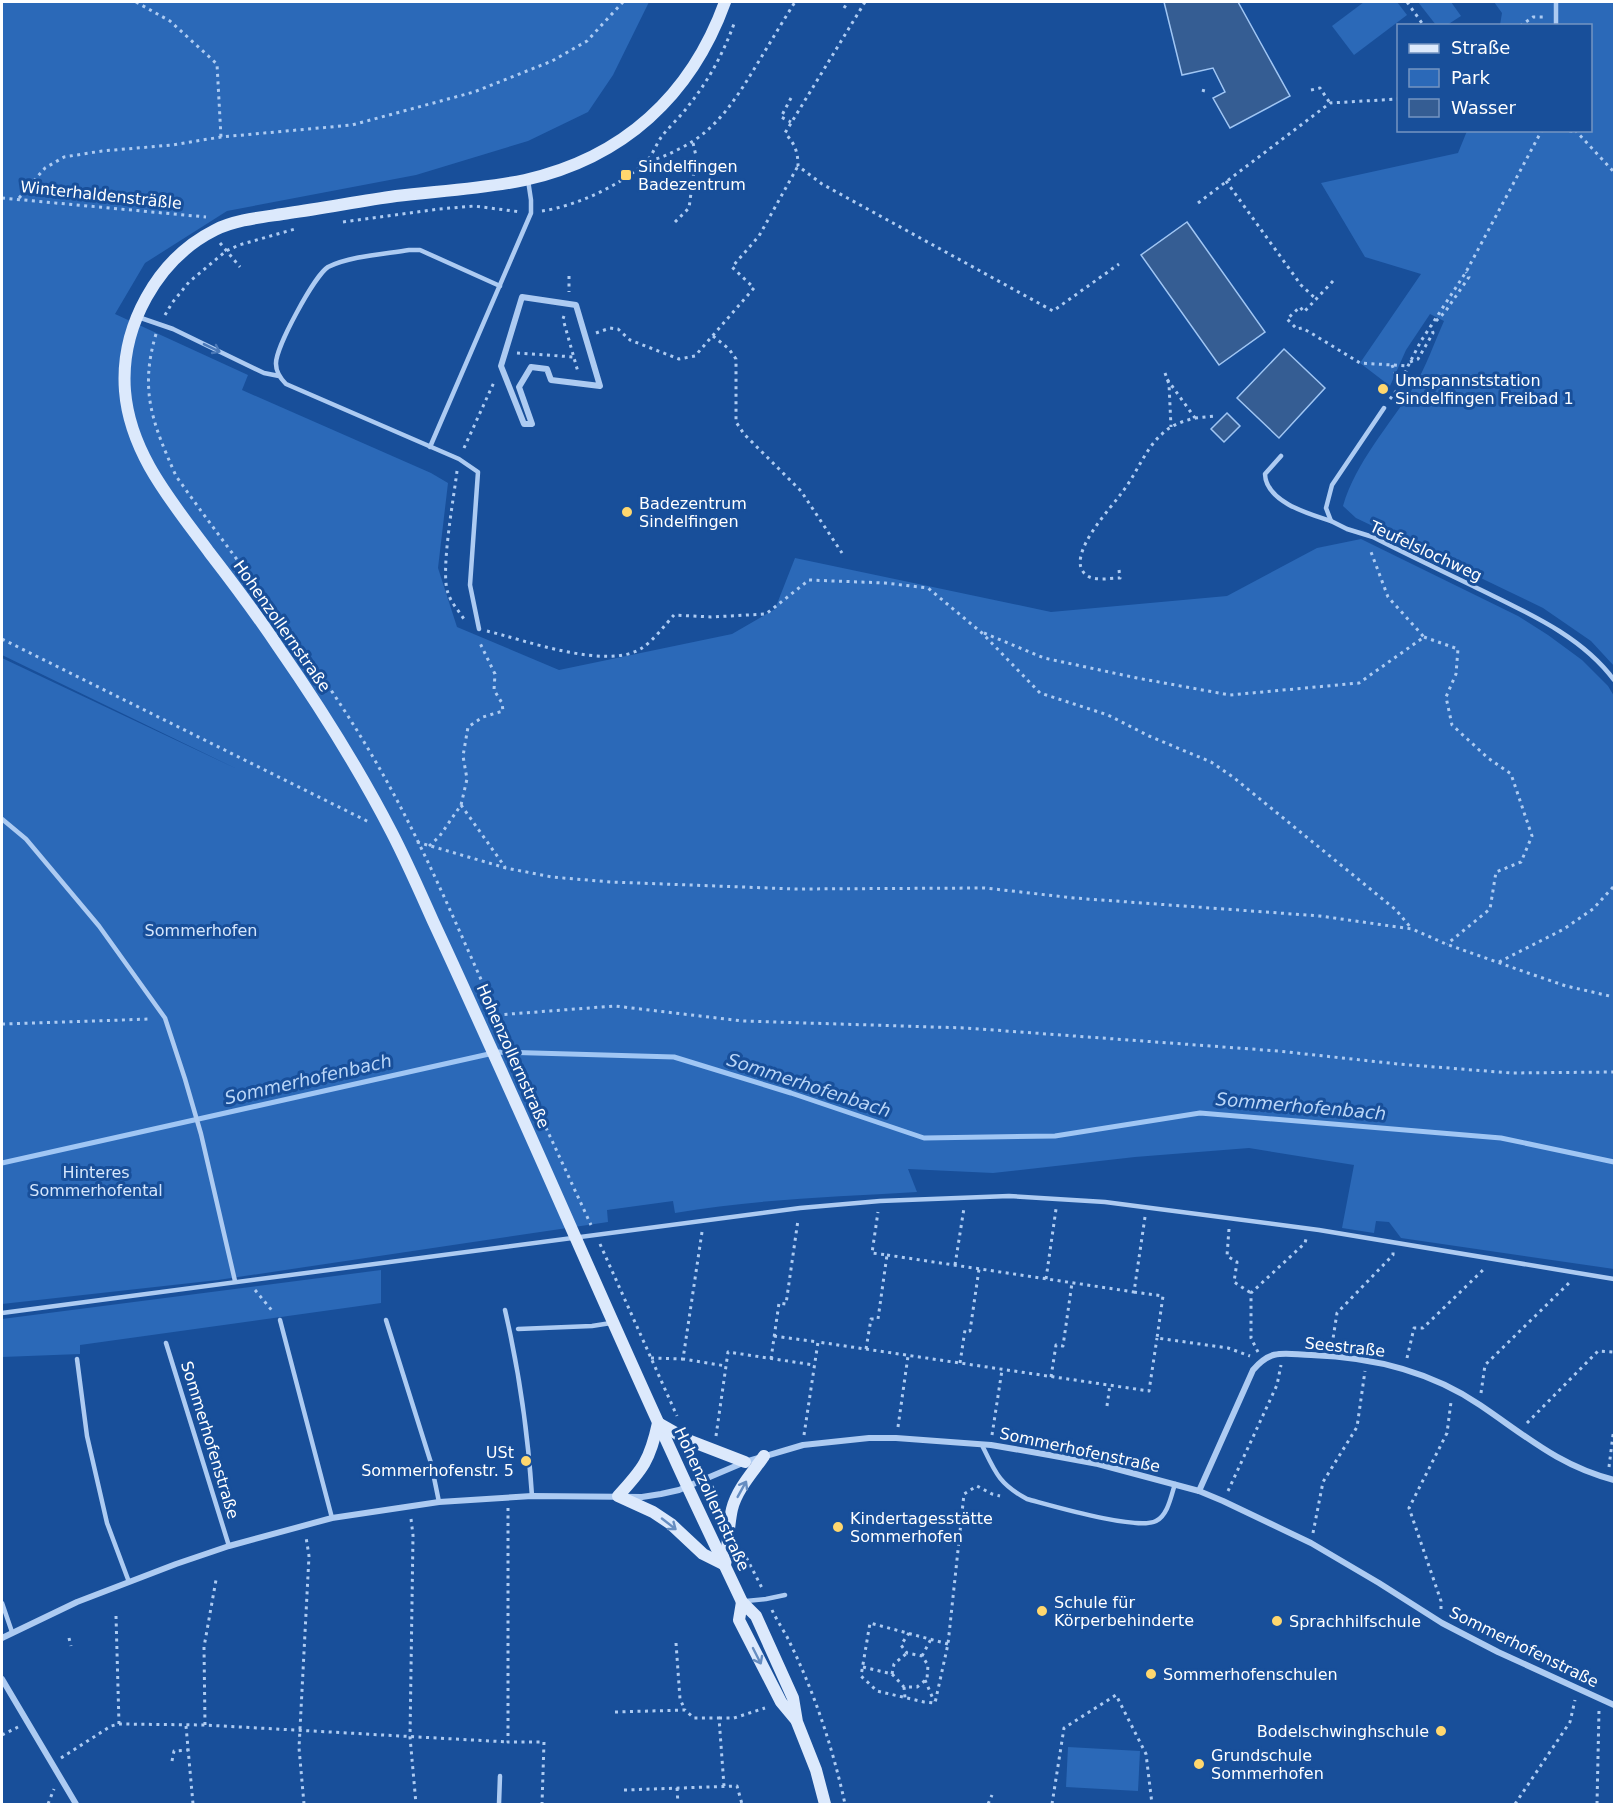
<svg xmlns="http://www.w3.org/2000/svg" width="1616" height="1806" viewBox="0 0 1616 1806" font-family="'DejaVu Sans',sans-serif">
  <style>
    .green { fill: #2b69b8 }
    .water { fill: #355d93; stroke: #a0c6f4; stroke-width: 1.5 }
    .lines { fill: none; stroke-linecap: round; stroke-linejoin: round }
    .stream { stroke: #a0c6f4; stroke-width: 5 }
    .path { stroke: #adcbf2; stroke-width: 3; stroke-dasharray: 3 4.5; stroke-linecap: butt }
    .lane { stroke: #adcbf2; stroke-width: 4.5 }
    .street { stroke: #adcbf2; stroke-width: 6 }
    .secondary { stroke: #dce9fc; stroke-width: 12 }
    .oneway { stroke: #4c7ab9 }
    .oneway2 { stroke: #668dc1 }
    .poi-dot { fill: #ffd76e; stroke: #184f9a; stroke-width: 2 }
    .labels { text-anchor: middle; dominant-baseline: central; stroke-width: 6; stroke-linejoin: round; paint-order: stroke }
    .poi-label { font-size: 16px; fill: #fff; stroke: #184f9a; text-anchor: start }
    .street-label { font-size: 16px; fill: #fff; stroke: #184f9a }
    .park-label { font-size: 16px; fill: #d5e6fc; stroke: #184f9a }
    .water-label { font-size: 18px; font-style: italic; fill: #bad6f8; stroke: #184f9a }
  </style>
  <rect width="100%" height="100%" fill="#184f9a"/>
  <g class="green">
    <path d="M2,2h647l-36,73 -25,37 -60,29 -112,34 -189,36 -82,52 -30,51 133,61 -6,15 189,83 17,10 -10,85 19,59 102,43 173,-36 43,-25 20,-51 256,54 176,-16 90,-48 44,-9 157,77 30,19 34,25 26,26 6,10v573l-213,-31 -12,-16 -13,-1 -2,12 -32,-5 12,-63 -105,-17 -114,9 -142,16 -85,-4 9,23c-81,5 -162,7 -242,21l-2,-12 -66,9 1,12 -390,58 -216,24v-646l235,111 -235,-114z"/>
    <polygon points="1364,2 1397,2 1407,15 1354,55 1332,26"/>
    <polygon points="1418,2 1451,2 1461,16 1447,25 1436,25"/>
    <path d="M1494,2h120v664l-23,-25 -48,-33 -187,-90 -13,-12c13,-44 46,-80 70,-118 13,-20 21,-45 31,-67l-14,-7 -24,36 -16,36 -30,-23 61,-89 -56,-17 -44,-74 137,-30 9,-22 123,-1v-104l-90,-1 2,-12z"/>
    <polygon points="381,1270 381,1303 80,1345 80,1354 2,1357 2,1319"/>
    <polygon points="1068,1747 1140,1751 1138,1791 1066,1787"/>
  </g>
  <g class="water">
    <polygon points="1164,2 1238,2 1290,96 1230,128 1213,98 1225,92 1213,68 1182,75"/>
    <polygon points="1187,222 1265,332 1219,365 1141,255"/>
    <polygon points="1284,349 1325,388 1279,438 1237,398"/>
    <polygon points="1227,413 1240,426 1224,442 1211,429"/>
  </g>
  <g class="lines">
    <polyline class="stream" points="2,1163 498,1052 674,1057 791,1093 924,1138 1055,1136 1200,1113 1501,1138 1614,1162"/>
    <g class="path">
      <polyline points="136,2 170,21 217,64 221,137"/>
      <path d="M865,2l-80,131c10,11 13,19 13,33l24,18 231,127 66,-47"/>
      <polyline points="1407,2 1424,26"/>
      <polyline points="844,8 848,2"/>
      <polyline points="1520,26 1533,17 1546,17"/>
      <polyline points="1311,90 1320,88 1330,103"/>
      <polyline points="1203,92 1205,85"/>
      <polyline points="791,98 781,117 791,122"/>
      <polyline points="1562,130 1576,132"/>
      <polyline points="1575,130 1614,172"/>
      <path d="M649,160c11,-1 20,-6 30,-11 39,-19 58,-52 80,-88 12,-20 24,-40 36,-59"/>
      <polyline points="1226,181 1301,285 1316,299"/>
      <polyline points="2,198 206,217"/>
      <polyline points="19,198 45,168 64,157 102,151 172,145 221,137 352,125 474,92 552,61 587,41 623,2"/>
      <polyline points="1198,203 1330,103 1398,99"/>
      <path d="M542,211c34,-5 77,-25 103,-48 7,-6 11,-19 17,-27 8,-10 19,-20 27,-31 20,-25 35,-53 46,-84"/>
      <polyline points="343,222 439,209 474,206 521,212"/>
      <polyline points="675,222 689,208 696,156 693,143"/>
      <polyline points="220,243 240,267"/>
      <polyline points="569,276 569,292"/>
      <polyline points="1333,281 1304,312 1300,307 1287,319 1297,329 1302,328 1311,333 1360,363 1408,366"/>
      <polyline points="165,315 172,303 189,282 226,251 239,245 295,229"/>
      <polyline points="564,316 563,319 578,372"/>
      <polyline points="1436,321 1445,312 1469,277 1466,272"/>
      <polyline points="596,333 610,328 618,329 630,340 679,359 695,356 754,288 732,267 759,236 798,166"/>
      <path d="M156,334c-17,57 -3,90 20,142 65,92 137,179 194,276 50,84 87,175 127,263l8,24 86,186"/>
      <polyline points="713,336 729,349 736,359 736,422 744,434 801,491 842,553"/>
      <polyline points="517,353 574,357"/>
      <polyline points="1410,362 1418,359 1433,333 1431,326"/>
      <polyline points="1392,365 1400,386"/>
      <polyline points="1165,373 1169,384 1171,427"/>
      <polyline points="1390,399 1400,386 1408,366 1421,341 1466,272 1542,130"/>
      <polyline points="1195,418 1216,416"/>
      <polyline points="464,448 495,380"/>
      <path d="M457,471c-3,26 -17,101 -9,122 3,10 12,19 17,28"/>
      <path d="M1119,570l1,8c-10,0 -27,4 -35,-4 -20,-19 28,-68 38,-83 14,-18 22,-42 39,-57 9,-9 21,-13 33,-16l-28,-39"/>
      <path d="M487,631c38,9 120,40 155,17 11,-7 23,-23 32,-33l37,2 55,-3 43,-34 76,3 43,5 54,45 58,60 68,22 41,21 62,26 22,15 163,133 15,18"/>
      <polyline points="984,633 1044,658 1137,678 1230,695 1359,683 1424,637 1388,597 1371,552 1371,549"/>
      <polyline points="1424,637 1458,649 1456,674 1446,697 1452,725 1488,758 1511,774 1532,836 1521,862 1496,872 1490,909 1447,944"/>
      <polyline points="2,639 369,822"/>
      <polyline points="461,805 505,867"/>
      <polyline points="417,842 506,868 552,877 611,882 795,889 985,888 1074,898 1320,916 1412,929 1446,944 1528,973 1566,986 1614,997"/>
      <polyline points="429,846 439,837 461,805 467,779 463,756 468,727 483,717 503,711 502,703 494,690 495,674 479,641"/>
      <polyline points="1499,962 1564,929 1593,909 1614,886"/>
      <polyline points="497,1015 615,1006 743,1021 966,1028 1278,1051 1398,1064 1511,1073 1614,1072"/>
      <polyline points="2,1024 151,1019"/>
      <polyline points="1229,1229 1227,1256 1237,1262 1234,1282 1251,1293"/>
      <polyline points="702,1232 683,1359 726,1366"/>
      <polyline points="600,1244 677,1416"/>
      <polyline points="887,1255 1134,1292 1145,1217"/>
      <polyline points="955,1265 964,1208"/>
      <polyline points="1046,1279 1056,1209"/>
      <polyline points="255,1290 274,1313"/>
      <polyline points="1134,1292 1163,1296 1157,1338 1228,1348 1250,1356"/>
      <polyline points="774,1336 818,1342"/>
      <polyline points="1332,1345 1337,1313 1393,1255 1393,1252"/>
      <polyline points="866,1349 871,1319 878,1319 887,1255 872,1253 878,1212"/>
      <polyline points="1258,1352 1251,1338 1251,1293 1305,1243 1306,1239"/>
      <polyline points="651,1358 683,1359"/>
      <polyline points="1407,1358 1414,1328 1423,1328 1484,1269"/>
      <polyline points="771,1359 779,1303 786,1304 798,1220"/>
      <polyline points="960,1363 965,1330 970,1331 979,1269"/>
      <polyline points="1051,1377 1056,1345 1063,1346 1072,1283"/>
      <polyline points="1481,1393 1485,1365 1569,1283"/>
      <polyline points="1107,1406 1110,1385"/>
      <polyline points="1527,1423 1598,1351 1614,1352"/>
      <polyline points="898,1427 908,1356"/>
      <polyline points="804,1435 818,1342 1149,1391 1157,1338"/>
      <polyline points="992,1435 1002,1370"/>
      <polyline points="716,1436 728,1352 814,1365"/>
      <polyline points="1609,1467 1613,1435 1614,1433"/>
      <polyline points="712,1486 718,1500"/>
      <polyline points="1228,1491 1277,1385 1281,1365"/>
      <polyline points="508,1508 508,1742 544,1742 542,1804"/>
      <polyline points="411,1519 413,1535 410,1737 416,1804"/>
      <polyline points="1313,1533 1323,1482 1357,1427 1365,1371"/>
      <polyline points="743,1551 762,1588"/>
      <polyline points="1441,1609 1441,1601 1409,1508 1447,1433 1451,1402"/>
      <path d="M772,1610c5,11 13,22 18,33 25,51 43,106 55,161"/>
      <polyline points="116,1616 119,1724"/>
      <polyline points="69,1638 71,1646"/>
      <polyline points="676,1643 680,1699 685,1710"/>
      <polyline points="948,1644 870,1623 861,1676 877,1691 924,1702 935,1703 948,1644 964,1494 977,1486 992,1494 1000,1496"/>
      <polyline points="922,1656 931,1639"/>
      <polyline points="863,1667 892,1674 904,1687 917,1687 927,1679 928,1665 922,1656 907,1653 901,1645 909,1633"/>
      <polyline points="892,1674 894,1664 907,1653"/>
      <polyline points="925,1680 934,1701"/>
      <polyline points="904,1687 905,1698"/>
      <polyline points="615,1712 685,1710 694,1718 719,1718 724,1786"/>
      <polyline points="719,1718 734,1718 765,1708"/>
      <polyline points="205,1725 204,1647 216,1580"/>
      <polyline points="186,1726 193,1804"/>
      <polyline points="2,1735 18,1727"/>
      <polyline points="61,1758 111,1726 119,1724 205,1725 508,1742"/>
      <polyline points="172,1761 174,1751 188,1750"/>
      <polyline points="677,1788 678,1804"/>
      <polyline points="624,1790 737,1786 742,1804"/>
      <polyline points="48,1804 54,1789"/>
      <polyline points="304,1804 299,1748 309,1556 306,1537"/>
      <polyline points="988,1804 992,1795"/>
      <polyline points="1052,1804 1064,1728 1116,1695 1146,1754 1152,1804"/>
      <polyline points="1515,1804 1570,1722 1575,1700"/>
      <polyline points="1597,1804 1599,1710"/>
    </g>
    <g class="lane">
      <polyline points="1556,2 1556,26"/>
      <polyline points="138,317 173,329 264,373 279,376"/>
      <path d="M1384,408l-52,77 -6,23 5,13 16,8 26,8c33,17 67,33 100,49 50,25 107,48 141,94"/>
      <polyline points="430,447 531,213 531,200 528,180"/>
      <path d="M1281,456l-16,18c1,28 44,40 66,47"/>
      <path d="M479,629l-9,-44 8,-113 -19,-13 -173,-75c-6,-6 -10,-12 -10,-20 -1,-16 39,-89 52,-97 22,-11 57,-13 81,-17h11l80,36"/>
      <polyline points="2,819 26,839 99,926 165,1018 185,1079 201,1134 235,1281"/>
      <path d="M505,1310c14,61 23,123 27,186"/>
      <polyline points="2,1313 800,1208 880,1201 1009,1196 1105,1202 1319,1230 1614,1279"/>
      <polyline points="280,1320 332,1518"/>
      <polyline points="386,1320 431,1463 439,1502"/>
      <polyline points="518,1329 592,1326 611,1323"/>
      <polyline points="166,1343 229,1546"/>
      <polyline points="77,1359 87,1436 107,1523 129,1582"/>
      <path d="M982,1445c13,27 17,39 45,54 23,6 110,32 129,22 12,-6 15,-25 19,-37"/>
      <polyline points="746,1601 766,1599 785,1595"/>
      <polyline points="2,1603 12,1632"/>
      <polyline points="499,1804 500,1776"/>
    </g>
    <g class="street">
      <polygon points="522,297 576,305 600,386 551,380 547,369 531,367 519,387 532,424 524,424 501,366"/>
      <path d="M1199,1491l54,-121c19,-22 31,-16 58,-15 60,2 119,16 169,50 46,31 79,61 134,75"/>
      <polyline points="2,1638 77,1602 176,1564 229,1546 332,1518 439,1502 532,1496 642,1497 661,1494 679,1490 745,1462 803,1445 869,1438 896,1438 991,1445 1049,1455 1098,1464 1199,1491 1223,1501 1311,1543 1379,1583 1442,1623 1498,1652 1614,1705"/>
      <polyline points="2,1679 76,1804"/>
    </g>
    <g class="secondary">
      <path d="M725,2c-34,94 -102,156 -200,178 -43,9 -86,11 -129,16 -36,5 -71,12 -107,17 -24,4 -52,6 -74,17 -58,29 -95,97 -90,161 5,63 48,112 84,161 24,31 48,63 70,96 41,59 80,121 113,185 15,29 28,59 41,88 29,62 57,125 85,187 52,116 102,232 155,347 22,49 46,98 69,147l14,14 37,82 4,24 19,48 9,34"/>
      <path d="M658,1423c-8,37 -15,46 -40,73l35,16 18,12 32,30 22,11"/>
      <polyline points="658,1423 688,1440 745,1462"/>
      <path d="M725,1565c3,-18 3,-38 7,-56 5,-20 21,-37 32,-53"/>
      <polyline points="742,1602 739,1620 781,1702 796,1720"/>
    </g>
  </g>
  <defs><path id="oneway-shaft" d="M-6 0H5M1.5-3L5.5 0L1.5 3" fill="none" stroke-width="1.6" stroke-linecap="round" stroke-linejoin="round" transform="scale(1.5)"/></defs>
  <use class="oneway" href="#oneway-shaft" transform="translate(212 348) rotate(26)"/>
  <g class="oneway2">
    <use href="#oneway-shaft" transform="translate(742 1489) rotate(-61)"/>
    <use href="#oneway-shaft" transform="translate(669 1524) rotate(38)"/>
    <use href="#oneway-shaft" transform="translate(757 1656) rotate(63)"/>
  </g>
  <g class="poi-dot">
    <rect x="620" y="169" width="12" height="12" rx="3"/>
    <circle cx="1383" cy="389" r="6"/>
    <circle cx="627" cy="512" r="6"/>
    <circle cx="526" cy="1461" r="6"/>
    <circle cx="838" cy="1527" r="6"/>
    <circle cx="1042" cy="1611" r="6"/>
    <circle cx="1277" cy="1621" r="6"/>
    <circle cx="1151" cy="1674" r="6"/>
    <circle cx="1441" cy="1731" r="6"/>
    <circle cx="1199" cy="1764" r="6"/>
  </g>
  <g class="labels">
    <g class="poi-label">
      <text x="638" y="166">Sindelfingen<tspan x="638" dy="18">Badezentrum</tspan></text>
      <text x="1395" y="380">Umspannststation<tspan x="1395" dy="18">Sindelfingen Freibad 1</tspan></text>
      <text x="639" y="503">Badezentrum<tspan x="639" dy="18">Sindelfingen</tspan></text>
      <text x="514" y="1452" text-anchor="end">USt<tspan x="514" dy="18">Sommerhofenstr. 5</tspan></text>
      <text x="850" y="1518">Kindertagesstätte<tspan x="850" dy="18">Sommerhofen</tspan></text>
      <text x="1054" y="1602">Schule für<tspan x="1054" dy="18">Körperbehinderte</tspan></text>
      <text x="1289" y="1621">Sprachhilfschule</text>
      <text x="1163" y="1674">Sommerhofenschulen</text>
      <text x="1429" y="1731" text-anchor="end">Bodelschwinghschule</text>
      <text x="1211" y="1755">Grundschule<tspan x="1211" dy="18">Sommerhofen</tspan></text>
    </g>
    <g class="street-label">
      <text transform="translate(101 195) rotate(6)">Winterhaldensträßle</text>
      <text transform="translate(1426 551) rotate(25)">Teufelslochweg</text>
      <text transform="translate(282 626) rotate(55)">Hohenzollernstraße</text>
      <text transform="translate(513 1056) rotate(66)">Hohenzollernstraße</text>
      <text transform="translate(1345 1347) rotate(6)">Seestraße</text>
      <text transform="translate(210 1440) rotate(73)">Sommerhofenstraße</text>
      <text transform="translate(1080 1450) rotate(12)">Sommerhofenstraße</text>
      <text transform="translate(712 1499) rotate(65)">Hohenzollernstraße</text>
      <text transform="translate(1524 1647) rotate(26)">Sommerhofenstraße</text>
    </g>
    <g class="park-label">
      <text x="201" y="930">Sommerhofen</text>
      <text x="96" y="1172">Hinteres<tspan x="96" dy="18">Sommerhofental</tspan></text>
    </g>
    <g class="water-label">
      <text transform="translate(308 1079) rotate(-13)">Sommerhofenbach</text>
      <text transform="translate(809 1085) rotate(18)">Sommerhofenbach</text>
      <text transform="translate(1301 1106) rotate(5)">Sommerhofenbach</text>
    </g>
  </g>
  <rect width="1616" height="1806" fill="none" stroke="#ffffff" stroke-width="6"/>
  <rect x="1397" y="24" width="195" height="108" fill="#184f9a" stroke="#7495c2" stroke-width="1.5"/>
  <rect x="1409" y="44" width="30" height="9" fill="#dce9fc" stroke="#7495c2" stroke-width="1.5"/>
  <text x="1451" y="54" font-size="18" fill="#ffffff">Straße</text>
  <rect x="1409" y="69" width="30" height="18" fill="#2b69b8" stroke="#7495c2" stroke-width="1.5"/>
  <text x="1451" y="84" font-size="18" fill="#ffffff">Park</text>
  <rect x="1409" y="99" width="30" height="18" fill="#355d93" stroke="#7495c2" stroke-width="1.5"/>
  <text x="1451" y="114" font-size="18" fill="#ffffff">Wasser</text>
</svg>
